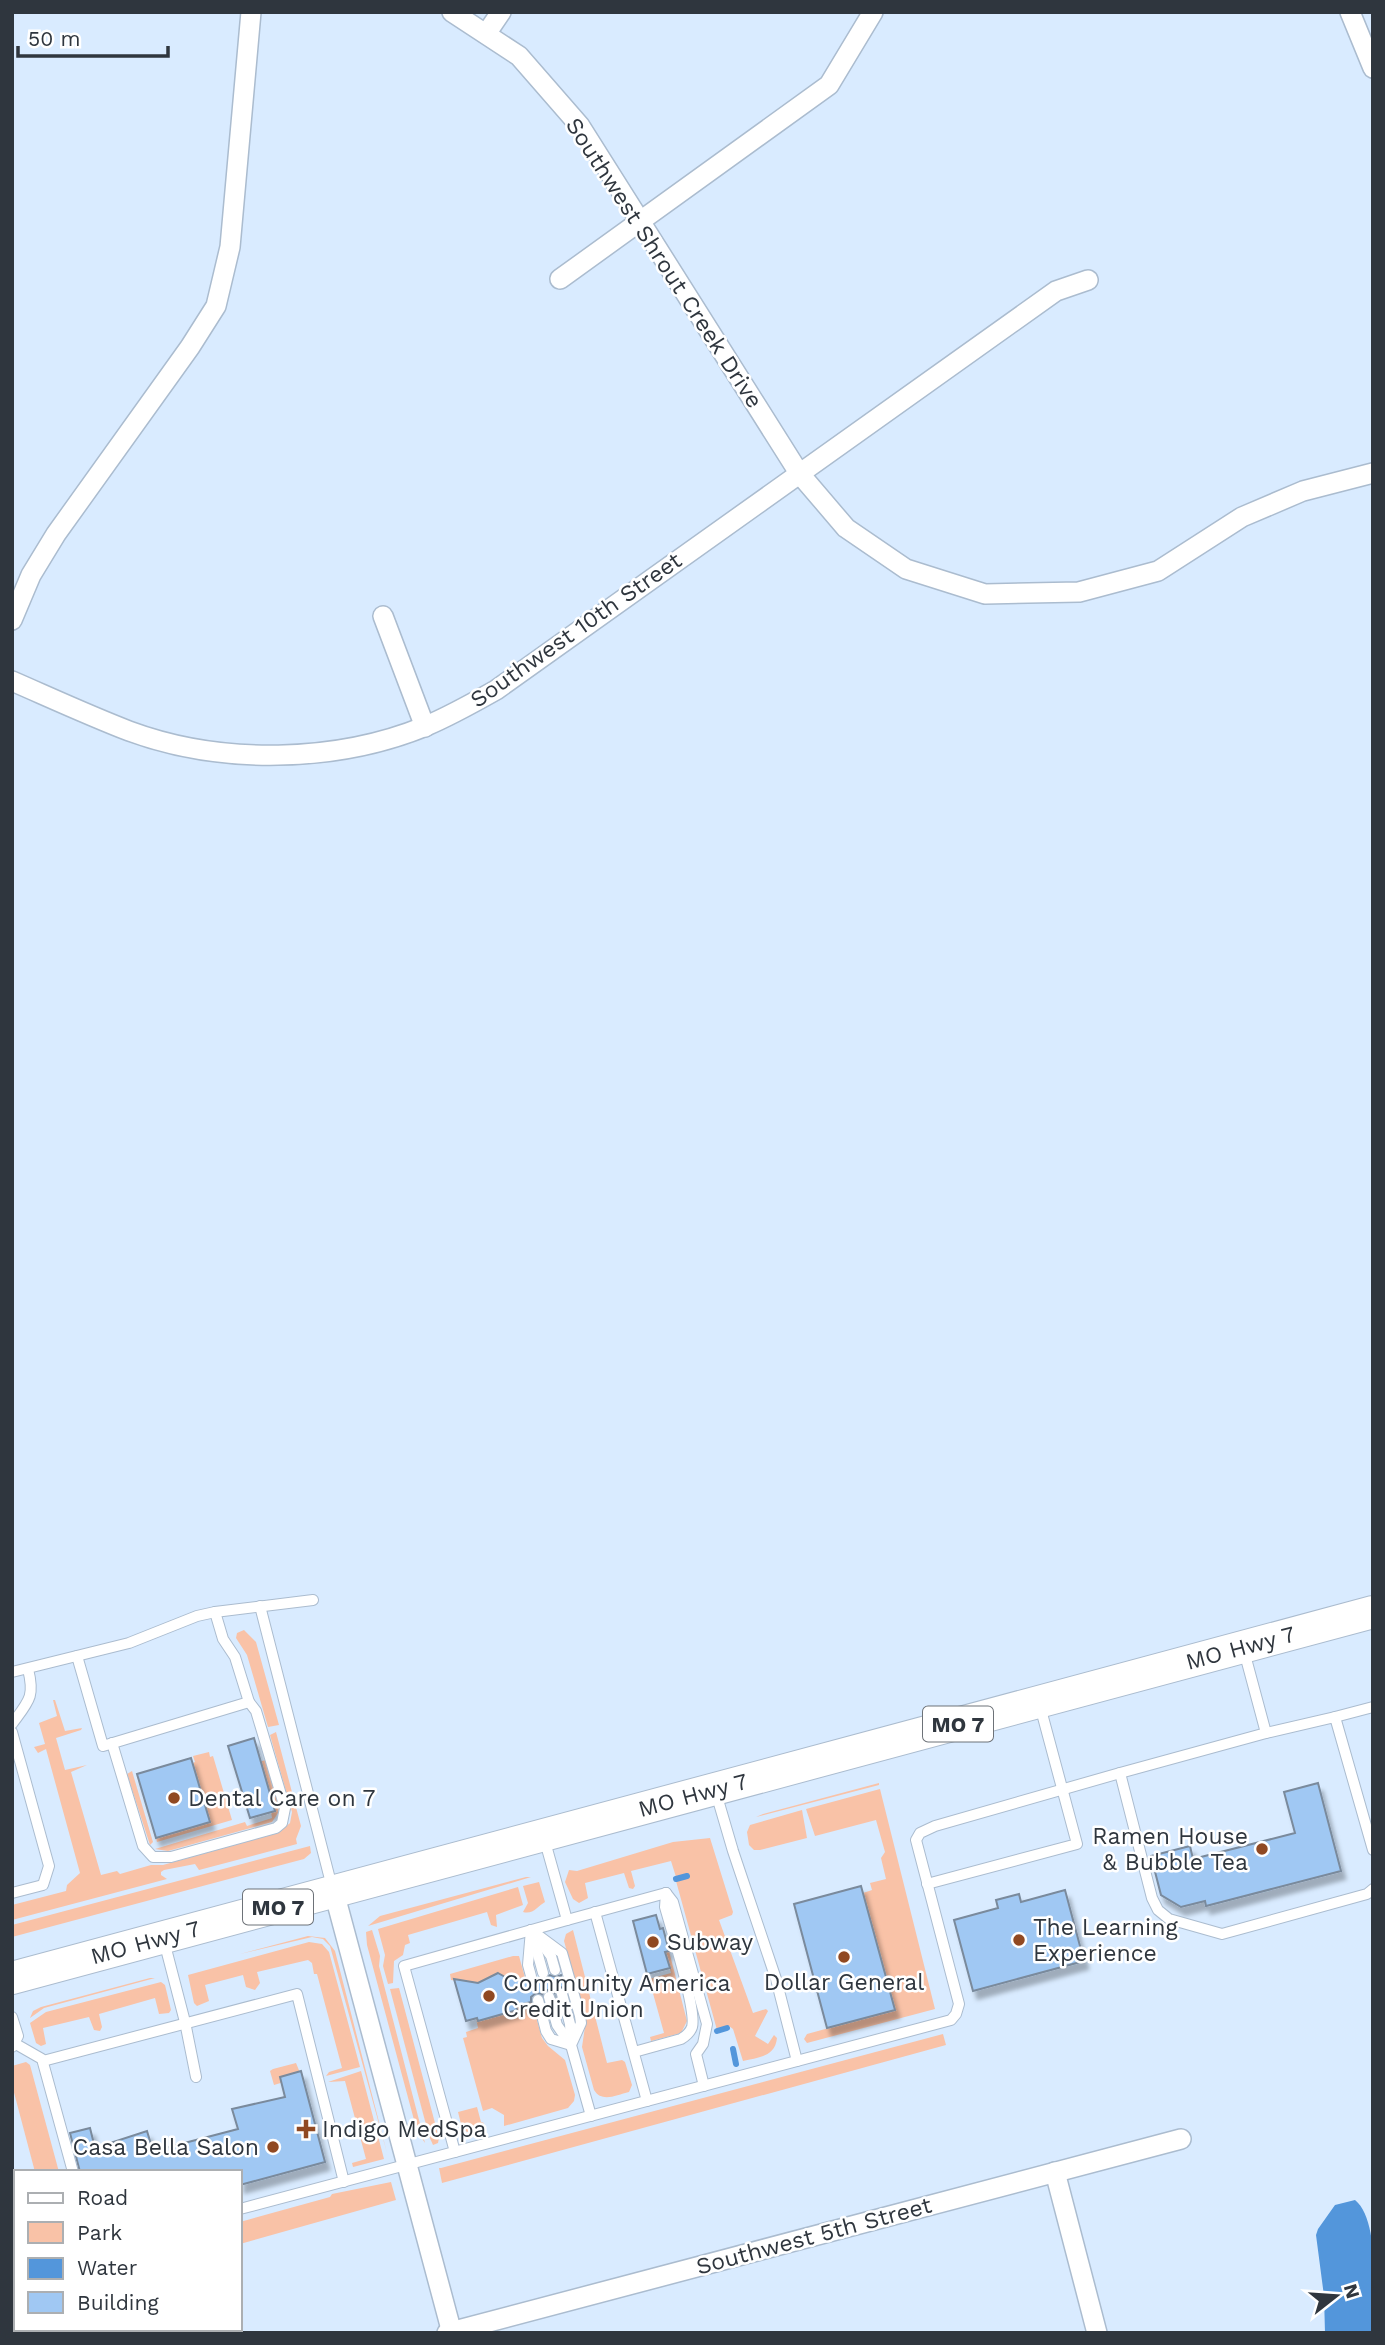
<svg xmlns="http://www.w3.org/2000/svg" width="1385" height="2345" viewBox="0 0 1385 2345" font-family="'Work Sans',sans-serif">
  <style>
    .green { fill: #f9c2a7 }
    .water { fill: #5396db }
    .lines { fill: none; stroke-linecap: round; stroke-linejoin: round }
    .stream { stroke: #5396db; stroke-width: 6 }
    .building { fill: #a0c8f3; stroke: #7a8a9c; stroke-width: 2; filter: url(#shadow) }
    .lane-casing { stroke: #abbccf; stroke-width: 12 }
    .street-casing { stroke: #abbccf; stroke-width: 22 }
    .primary-casing { stroke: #abbccf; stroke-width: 34 }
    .lane { stroke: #fff; stroke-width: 10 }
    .street { stroke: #fff; stroke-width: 19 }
    .primary { stroke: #fff; stroke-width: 32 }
    .poi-dot { fill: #904922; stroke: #fff; stroke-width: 2.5 }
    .labels { text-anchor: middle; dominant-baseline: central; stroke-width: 5; stroke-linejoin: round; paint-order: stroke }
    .shield { fill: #fff; stroke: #6d7278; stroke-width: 2 }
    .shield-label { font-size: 21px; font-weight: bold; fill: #2f363e }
    .street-label { font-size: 23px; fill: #2f363e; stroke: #fff }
    .poi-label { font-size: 23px; fill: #2f363e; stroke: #fff; text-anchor: start }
  </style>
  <defs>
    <filter id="shadow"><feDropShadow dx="4.5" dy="8" stdDeviation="2" flood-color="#0004"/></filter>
  </defs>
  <rect width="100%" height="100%" fill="#d9ebff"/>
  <g class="green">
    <polygon points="244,1630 256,1642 279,1725 268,1727 247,1655 236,1638 237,1633"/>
    <polygon points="53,1700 55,1700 65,1731 82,1728 81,1730 56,1738 65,1770 87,1765 71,1772 101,1875 117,1871 120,1874 151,1865 163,1865 278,1833 290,1823 292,1812 270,1735 276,1732 301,1826 296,1839 297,1844 199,1870 195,1864 164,1870 161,1872 161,1875 167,1879 12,1920 12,1905 66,1891 67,1885 80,1873 46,1749 38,1753 34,1747 45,1744 39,1723 57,1716"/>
    <polygon points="209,1752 210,1757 213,1756 232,1820 157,1842 156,1838 210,1822 193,1763 195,1762 193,1756"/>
    <polygon points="265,1760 279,1807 278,1813 272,1822 168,1851 155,1849 245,1822 247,1826 272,1818 271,1812 275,1810 260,1762"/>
    <polygon points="132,1771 153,1842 150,1845 127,1774"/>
    <polygon points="879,1783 879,1785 756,1817 763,1814"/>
    <polygon points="880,1789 935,2009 807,2043 804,2039 807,2034 895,2010 863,1893 872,1890 870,1883 886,1879 881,1858 885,1852 876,1820 815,1836 806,1809"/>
    <polygon points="802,1810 807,1838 760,1850 754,1850 749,1845 747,1832 750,1825"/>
    <path d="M710,1838l23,74 -1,3 -13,5 34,93 13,-4 2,2 -13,25 13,8 6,-9 3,3c-2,19 -18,19 -34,23l-10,-32 -4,-3 -12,4 -41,-149 11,-4v-2l-11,2 -5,-16 -40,10 4,15 -2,3 -4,-1 -5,-15 -39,10 3,15 -9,5 -6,-4 -8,-17 4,-12 8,1 96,-29z"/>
    <polygon points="310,1846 311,1853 304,1859 12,1937 12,1925"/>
    <polygon points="526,1877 531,1877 368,1926 380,1916"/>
    <path d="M539,1882l6,20c-7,4 -12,13 -22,10l5,-9 -5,-17z"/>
    <polygon points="518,1887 523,1905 496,1915 497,1927 491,1925 487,1912 408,1935 410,1943 405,1945 403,1955 394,1961 393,1983 388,1984 383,1966 385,1955 378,1929"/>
    <polygon points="372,1930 380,1956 379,1966 425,2143 417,2131 367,1945 366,1932"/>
    <path d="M573,1930l34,133 15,-3 3,2 7,23 -3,7c-13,3 -27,11 -35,-2l-12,-43 4,-27 -22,-79 2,-7z"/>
    <polygon points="308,1936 325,1938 335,1951 387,2153 330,1946 323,1939 312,1937 240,1954"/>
    <polygon points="309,1942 322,1944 329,1952 360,2067 326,2076 329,2072 342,2068 317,1974 314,1974 312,1963 308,1960 257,1972 260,1983 255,1990 246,1987 243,1975 205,1985 209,2001 197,2006 194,2003 188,1975"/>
    <polygon points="669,1951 687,2021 681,2033 651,2041 650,2037 664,2033 649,1979 671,1973 665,1952"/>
    <polygon points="513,1956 519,1956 542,2038 548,2046 565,2060 575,2095 574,2101 568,2108 504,2126 504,2115 492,2108 483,2111 463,2038 467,2037 466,2032 478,2028 476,2018 478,2020 517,2010 515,2002 521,2000 514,1976 503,1979 497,1974 476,1984 451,1980 450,1974"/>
    <polygon points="150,1978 155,1978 44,2008 30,2018 33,2011 41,2007"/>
    <polygon points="161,1982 165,1985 171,2010 169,2013 159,2014 155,1998 99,2014 102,2027 100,2031 94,2030 89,2017 43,2028 46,2044 41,2046 36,2043 30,2023 46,2012"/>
    <polygon points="399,1988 439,2138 438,2143 433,2145 429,2136 390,1989"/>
    <polygon points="943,2034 946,2045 442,2183 439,2168 441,2168"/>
    <polygon points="26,2062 30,2065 59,2172 35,2172 12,2085 12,2066"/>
    <polygon points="296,2063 303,2080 300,2077 274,2085 270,2071 273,2069"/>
    <polygon points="361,2071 384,2159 353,2167 352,2163 366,2159 345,2081 328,2082"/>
    <polygon points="477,2107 481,2122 484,2123 478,2131 467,2132 462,2128 458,2112"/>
    <polygon points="391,2182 396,2200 240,2244 240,2222 330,2197 332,2194"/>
  </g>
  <path class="water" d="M1355,2200c26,21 18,100 18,133h-48l-1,-37 -8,-61 2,-6 17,-24z"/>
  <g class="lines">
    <g class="stream">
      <polyline points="676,1879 687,1876"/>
      <polyline points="717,2031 727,2028"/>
      <polyline points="733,2049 736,2064"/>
    </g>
  </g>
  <g class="building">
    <polygon points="254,1738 275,1811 250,1818 228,1746"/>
    <polygon points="191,1758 210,1822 156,1838 137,1774"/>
    <polygon points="1318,1783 1341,1871 1206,1906 1205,1901 1181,1907 1161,1895 1151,1856 1190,1846 1193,1859 1295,1833 1284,1792"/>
    <polygon points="861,1886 895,2010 827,2028 794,1904"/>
    <polygon points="1065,1890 1084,1961 973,1991 954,1920 998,1908 996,1900 1019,1894 1021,1902"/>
    <polygon points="656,1915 660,1929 663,1928 669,1951 665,1952 670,1968 647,1974 633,1921"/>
    <polygon points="498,1973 507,1978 514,1976 515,1981 524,1978 530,1983 538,1978 544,1980 550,1975 556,1977 561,1975 564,1987 557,1988 555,1993 548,1990 542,1994 536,1993 531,1997 531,2002 516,2006 517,2010 478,2021 477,2018 466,2021 454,1979 478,1983"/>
    <polygon points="301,2071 325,2162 240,2185 240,2172 80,2172 70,2133 90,2128 95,2148 147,2131 153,2151 169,2147 238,2129 232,2109 285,2097 280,2077"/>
  </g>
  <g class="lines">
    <g class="lane-casing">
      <g id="lane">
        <polyline points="260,1606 332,1887"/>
        <polyline points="1244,1651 1266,1733"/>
        <polyline points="77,1656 103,1746 249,1702 235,1657 223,1639 215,1612"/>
        <polyline points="12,1672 129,1643 197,1616 215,1612 313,1600"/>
        <polyline points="1335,1717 1373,1707"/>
        <path d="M12,1724c17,-23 23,-27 16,-55"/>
        <polyline points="12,1732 49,1866 43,1885 12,1893"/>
        <polyline points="112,1743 143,1846 153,1857 171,1857 276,1828 282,1823 285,1808 256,1711 249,1702"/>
        <polyline points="716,1793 733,1851 776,1979 797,2061"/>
        <polyline points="1373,1850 1335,1717 1266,1733 1120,1773 1152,1898 1158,1910 1169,1919 1222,1934 1367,1894 1373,1889"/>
        <polyline points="927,1884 1077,1844 1040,1706"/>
        <polyline points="666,1893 673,1902 707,2024 703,2044 696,2054 704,2086"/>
        <polyline points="595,1912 647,2101"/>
        <polyline points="567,1920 666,1893"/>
        <polyline points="531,1930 562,1953 580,2016 581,2023 571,2045 591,2116"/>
        <polyline points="533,1937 543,1973"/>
        <polyline points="164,1941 185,2022 196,2077"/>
        <polyline points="540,1941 551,1956 555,1970"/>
        <polyline points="531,1976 528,1965 531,1930"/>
        <polyline points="562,1994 570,2024 571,2041"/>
        <polyline points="549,1997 557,2025 571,2045"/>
        <polyline points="538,2000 546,2031 551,2039 571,2045"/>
        <polyline points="12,2017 18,2036 12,2047"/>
        <polyline points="14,2043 42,2059 73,2172"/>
        <path d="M634,2052l47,-13c5,-3 9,-6 11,-12 5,-17 -21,-98 -27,-120l1,-14"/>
        <polyline points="43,2061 297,1994 344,2182"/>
        <polyline points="455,2152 404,1966 567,1920 544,1838"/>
        <polyline points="12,2196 16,2210"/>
        <polyline points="240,2209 951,2020 956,2014 959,2004 916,1840 920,1833 935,1826 1120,1773"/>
        <polyline points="12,2251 16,2244"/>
      </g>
    </g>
    <g class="street-casing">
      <g id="street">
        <polyline points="452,12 519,56 580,126 799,473 846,528 906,569 985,594 1079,592 1158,571 1242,517 1303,491 1373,473"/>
        <polyline points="1350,12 1373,68"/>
        <polyline points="486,34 501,12"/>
        <polyline points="560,279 829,85 873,12"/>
        <polyline points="383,616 425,727"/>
        <polyline points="12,620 31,575 56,534 190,347 216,306 230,247 251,12"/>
        <path d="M12,681c39,17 78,35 117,50 92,34 207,32 297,-5 24,-10 47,-23 70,-36l560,-399 32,-11"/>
        <polyline points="334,1892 452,2333"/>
        <polyline points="1055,2172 1097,2333"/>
        <polyline points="447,2333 1181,2139"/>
      </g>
    </g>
    <g class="primary-casing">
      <g id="primary">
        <path id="s1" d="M12,1978l1361,-366"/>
      </g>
    </g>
    <use href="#lane" class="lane"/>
    <use href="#street" class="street"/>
    <use href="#primary" class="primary"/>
  </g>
  <g class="poi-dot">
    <circle cx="174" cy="1798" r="7"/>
    <circle cx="1262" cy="1849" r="7"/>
    <circle cx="1019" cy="1940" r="7"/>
    <circle cx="653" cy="1942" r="7"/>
    <circle cx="844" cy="1957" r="7"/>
    <circle cx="489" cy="1996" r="7"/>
    <path d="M302.5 2118.5h7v7h7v7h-7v7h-7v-7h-7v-7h7z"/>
    <circle cx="273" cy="2147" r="7"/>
  </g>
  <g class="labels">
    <g class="shield">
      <rect x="923" y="1706.5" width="70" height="35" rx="5"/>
      <rect x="243" y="1889.5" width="70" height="35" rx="5"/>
    </g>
    <g class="shield-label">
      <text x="958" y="1724">MO 7</text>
      <text x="278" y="1907">MO 7</text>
    </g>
    <g class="street-label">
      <text transform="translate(664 263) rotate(57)">Southwest Shrout Creek Drive</text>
      <text transform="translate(576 630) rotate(-35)">Southwest 10th Street</text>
      <text stroke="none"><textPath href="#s1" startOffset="1272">MO Hwy 7</textPath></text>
      <text stroke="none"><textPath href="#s1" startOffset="705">MO Hwy 7</textPath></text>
      <text stroke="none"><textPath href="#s1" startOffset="138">MO Hwy 7</textPath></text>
      <text transform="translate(814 2236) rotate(-15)">Southwest 5th Street</text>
    </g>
    <g class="poi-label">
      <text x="188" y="1798">Dental Care on 7</text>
      <text x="1248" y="1836" text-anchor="end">Ramen House<tspan x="1248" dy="26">&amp; Bubble Tea</tspan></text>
      <text x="1033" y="1927">The Learning<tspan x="1033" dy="26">Experience</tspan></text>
      <text x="667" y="1942">Subway</text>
      <text x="844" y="1982" text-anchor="middle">Dollar General</text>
      <text x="503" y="1983">Community America<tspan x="503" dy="26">Credit Union</tspan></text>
      <text x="322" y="2129">Indigo MedSpa</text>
      <text x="259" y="2147" text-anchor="end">Casa Bella Salon</text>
    </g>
  </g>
  <rect width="1385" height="2345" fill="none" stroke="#2f363e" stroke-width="28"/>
  <rect x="14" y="2170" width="228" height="161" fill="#ffffff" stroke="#acafb2" stroke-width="2"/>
  <rect x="28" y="2193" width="35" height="10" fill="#ffffff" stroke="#acafb2" stroke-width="2"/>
  <text x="77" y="2205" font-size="21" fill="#2f363e">Road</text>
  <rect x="28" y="2222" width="35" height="21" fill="#f9c2a7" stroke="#acafb2" stroke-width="2"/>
  <text x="77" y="2240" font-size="21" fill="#2f363e">Park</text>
  <rect x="28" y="2258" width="35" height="21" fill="#5396db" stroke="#acafb2" stroke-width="2"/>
  <text x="77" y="2275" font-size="21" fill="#2f363e">Water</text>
  <rect x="28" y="2292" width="35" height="21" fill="#a0c8f3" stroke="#acafb2" stroke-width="2"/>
  <text x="77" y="2310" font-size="21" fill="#2f363e">Building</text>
  <g transform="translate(1336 2296) rotate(73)" stroke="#ffffff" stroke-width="5" paint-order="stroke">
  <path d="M0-5L12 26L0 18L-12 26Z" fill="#2f363e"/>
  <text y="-10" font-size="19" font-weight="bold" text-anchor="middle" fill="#2f363e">N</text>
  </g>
  <path d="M18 46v10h150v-10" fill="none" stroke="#2f363e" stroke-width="3.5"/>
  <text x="28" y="46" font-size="21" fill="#2f363e" stroke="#ffffff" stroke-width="5" paint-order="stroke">50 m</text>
</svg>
